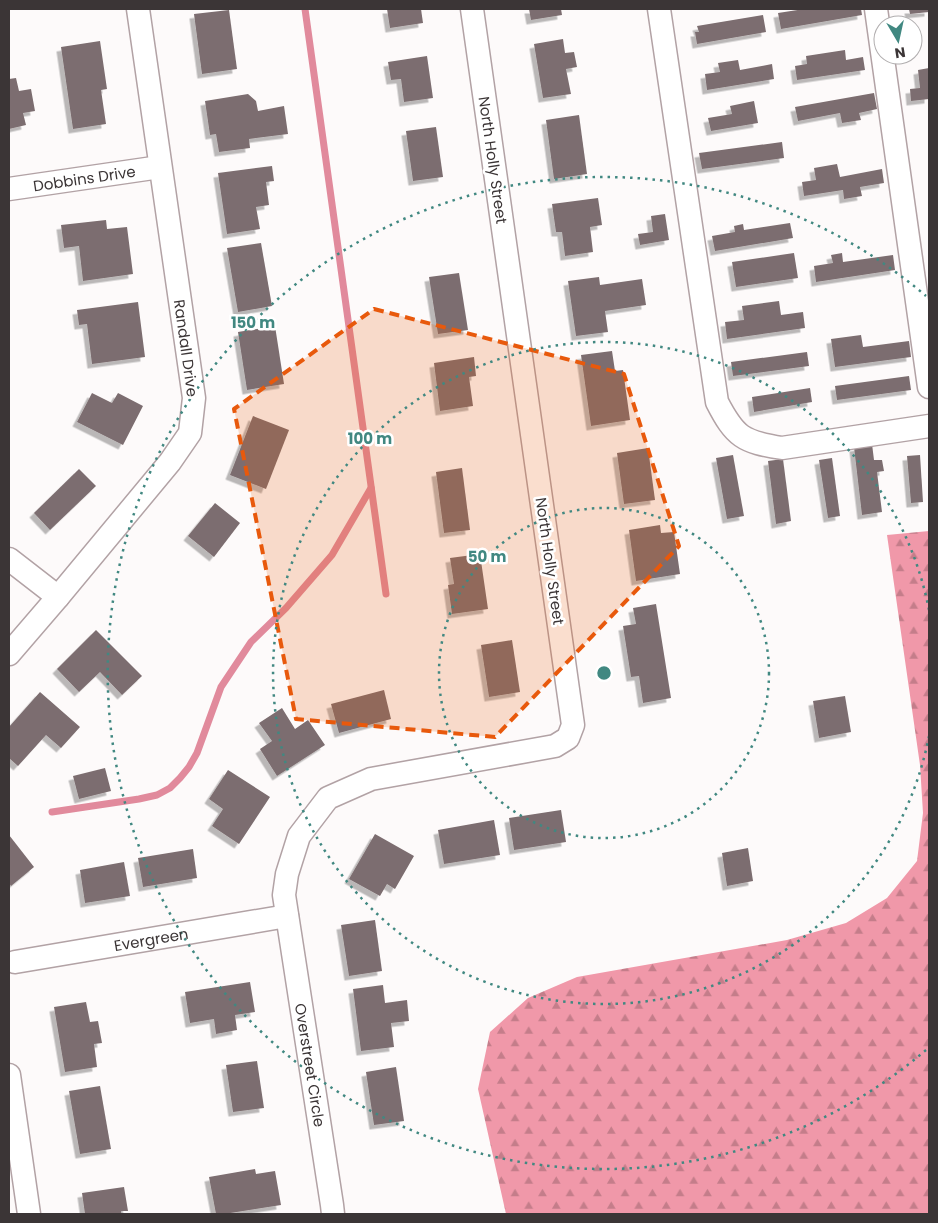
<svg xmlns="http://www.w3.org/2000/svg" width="938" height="1223" viewBox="0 0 938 1223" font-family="Poppins,sans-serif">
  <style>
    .forest { fill: url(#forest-firs) }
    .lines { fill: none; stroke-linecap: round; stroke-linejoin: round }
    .stream { stroke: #e18a9c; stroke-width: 7 }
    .building { fill: #7c6d6f; filter: url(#shadow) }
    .minor-casing { stroke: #b2a2a5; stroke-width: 25 }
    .minor { stroke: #fff; stroke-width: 22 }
    .marked { fill: #e8590c; fill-opacity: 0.2; stroke: #e8590c; stroke-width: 4; stroke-dasharray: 10 6; stroke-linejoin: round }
    .ring { fill: none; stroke: #418881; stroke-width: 2.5; stroke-dasharray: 2.5 5 }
    .labels { text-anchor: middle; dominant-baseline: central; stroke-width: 5; stroke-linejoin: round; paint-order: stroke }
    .street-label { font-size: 15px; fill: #3b3536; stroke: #fff }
    .centre { fill: #418881; stroke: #fff; stroke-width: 2.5 }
    .ring-label { font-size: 15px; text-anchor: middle; font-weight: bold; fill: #418881; stroke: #fff; stroke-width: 5; stroke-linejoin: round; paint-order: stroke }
  </style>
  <defs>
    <pattern id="forest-firs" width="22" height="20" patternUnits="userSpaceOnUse" patternTransform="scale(1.25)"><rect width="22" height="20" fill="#f098a9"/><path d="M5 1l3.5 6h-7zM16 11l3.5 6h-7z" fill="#c47d8a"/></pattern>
    <filter id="shadow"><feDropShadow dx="-4.5" dy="4.5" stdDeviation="0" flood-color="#0004"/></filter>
  </defs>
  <rect width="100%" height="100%" fill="#fdfafa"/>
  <polygon class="forest" points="929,531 929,1214 506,1214 478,1089 490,1032 528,998 577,977 787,940 846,923 887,898 917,861 923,813 920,765 887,535"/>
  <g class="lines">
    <g class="stream">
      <polyline points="305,9 386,594"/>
      <polyline points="52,812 139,799 157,795 170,788 180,778 189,767 197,753 221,687 251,642 286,608 332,555 371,488"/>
    </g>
  </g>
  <g class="building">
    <polygon points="387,9 421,9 423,23 390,28"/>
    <polygon points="529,9 561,9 562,15 531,20"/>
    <polygon points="804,9 861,9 862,15 781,29 778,13"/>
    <polygon points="909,9 929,9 929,12 910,14"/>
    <polygon points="229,10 237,69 202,74 194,14"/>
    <polygon points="763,15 766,32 697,44 695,32 699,32 697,26"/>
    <polygon points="563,39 565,53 574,52 577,67 566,69 571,94 543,98 534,44"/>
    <polygon points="100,41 107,89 101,90 106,124 73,129 61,47"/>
    <polygon points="845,50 846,60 863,57 865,70 797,80 795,66 807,64 806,56"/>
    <polygon points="427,56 433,98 404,102 401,79 391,80 388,62"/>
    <polygon points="738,60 740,70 772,64 774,79 707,90 705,74 720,72 718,63"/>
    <polygon points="929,68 929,99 911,101 910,89 920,88 918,70"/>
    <polygon points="16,78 19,91 31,89 35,111 23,113 26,125 9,129 9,79"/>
    <polygon points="874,93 877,109 859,113 861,120 842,123 840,113 798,121 795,107"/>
    <polygon points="248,94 256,101 258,111 284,106 288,134 249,139 250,148 219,152 216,134 210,135 205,101"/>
    <polygon points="754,101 758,123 711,131 708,118 732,114 730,106"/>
    <polygon points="579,115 587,174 554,179 546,120"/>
    <polygon points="436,127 443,177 413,181 406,131"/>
    <polygon points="782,142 784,158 702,169 699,153"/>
    <polygon points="837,164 840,177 882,169 884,183 860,187 862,196 844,199 843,190 804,196 802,182 816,180 814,168"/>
    <polygon points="272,166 274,181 266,182 269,205 256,207 260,229 227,234 218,173"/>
    <polygon points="598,198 602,225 590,227 593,252 565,256 562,232 556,232 552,204"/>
    <polygon points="665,214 669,240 640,245 638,234 653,232 651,216"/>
    <polygon points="106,220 107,229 127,227 133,274 83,281 79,246 64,248 61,225"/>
    <polygon points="790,223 793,238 715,251 712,236 735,232 734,226 743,224 744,230"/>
    <polygon points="261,243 272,306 238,312 227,248"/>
    <polygon points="794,253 798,278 736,287 732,262"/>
    <polygon points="842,253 843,262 893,255 895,270 816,282 814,266 833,263 831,255"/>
    <polygon points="459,273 468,330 438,334 429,277"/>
    <polygon points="599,277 600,285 642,279 646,305 605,311 608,332 576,336 568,281"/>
    <polygon points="779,301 781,315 803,312 805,328 727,339 725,322 744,320 742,306"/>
    <polygon points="138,302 145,357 92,364 87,324 79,325 77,310"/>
    <polygon points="275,326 284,384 247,390 238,332"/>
    <polygon points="861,335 863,347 909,341 911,357 835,367 831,339"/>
    <polygon points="612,351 615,371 623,370 630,420 591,426 581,355"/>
    <polygon points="807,352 809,366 733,376 731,362"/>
    <polygon points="474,357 476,376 469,377 473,406 440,411 434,363"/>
    <polygon points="909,376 911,390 837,400 835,386"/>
    <polygon points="810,388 812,402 754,412 752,397"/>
    <polygon points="92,393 112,403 118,393 143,406 123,445 77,422"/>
    <polygon points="253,416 289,430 266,489 230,475"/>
    <polygon points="872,444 874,460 882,460 884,471 877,472 882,512 862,515 854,447"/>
    <polygon points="648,448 655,500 624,504 617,453"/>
    <polygon points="733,455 744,516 727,519 716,458"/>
    <polygon points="920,455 923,502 911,503 907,456"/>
    <polygon points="832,458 840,516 828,518 819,460"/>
    <polygon points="783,459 791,521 776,524 768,461"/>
    <polygon points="462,468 470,530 444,533 436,472"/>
    <polygon points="79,469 96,486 50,530 34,513"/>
    <polygon points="215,503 240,523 214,557 188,536"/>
    <polygon points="660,525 661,533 674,532 680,574 636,581 629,530"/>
    <polygon points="480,554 488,609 452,614 448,585 454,584 450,558"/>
    <polygon points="656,604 671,698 643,703 639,676 631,677 623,626 636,624 633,608"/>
    <polygon points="96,630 142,676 122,695 100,672 79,692 57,669"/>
    <polygon points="512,640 520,692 489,697 481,645"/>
    <polygon points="384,690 391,719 339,733 331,704"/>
    <polygon points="40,692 80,727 61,748 46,735 18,766 9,758 9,727"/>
    <polygon points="845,696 851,732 819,738 813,701"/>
    <polygon points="282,708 295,729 308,720 325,745 277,776 260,749 272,741 259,723"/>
    <polygon points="105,768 111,791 79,799 73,776"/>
    <polygon points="228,770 270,797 239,844 212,826 223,809 209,799"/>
    <polygon points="561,810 566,842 514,850 509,818"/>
    <polygon points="494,820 500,855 444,864 438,830"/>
    <polygon points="375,834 414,856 395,889 387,884 380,896 349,879"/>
    <polygon points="9,835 34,867 11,886 9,883"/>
    <polygon points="748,848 753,881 727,886 722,853"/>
    <polygon points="193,849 197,878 143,887 138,858"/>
    <polygon points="124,862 130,896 85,903 80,870"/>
    <polygon points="375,920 382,971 349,976 341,925"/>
    <polygon points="250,982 255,1012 235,1015 237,1030 216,1034 214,1019 190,1023 185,992"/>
    <polygon points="383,985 385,1003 407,1000 409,1021 391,1023 394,1047 361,1051 353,989"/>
    <polygon points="86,1002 90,1022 98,1021 102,1043 94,1044 97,1067 65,1072 54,1007"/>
    <polygon points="257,1061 264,1108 233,1112 226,1065"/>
    <polygon points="396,1067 404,1121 374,1125 366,1072"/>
    <polygon points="100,1086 111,1149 80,1154 69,1091"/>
    <polygon points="255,1169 256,1174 275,1171 281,1205 224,1214 216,1214 209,1177"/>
    <polygon points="124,1187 128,1211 121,1211 121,1214 85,1214 82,1193"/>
  </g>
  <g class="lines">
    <g class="minor-casing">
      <g id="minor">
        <path d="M659,9l58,393c18,35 26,40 65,46l147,-22"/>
        <polyline points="876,9 929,387"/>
        <path id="s1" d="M9,189l151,-22"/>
        <polyline points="9,559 58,597"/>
        <polyline points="9,654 58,597 170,462 190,433 194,398 138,9"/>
        <path id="s2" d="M15,962l272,-46"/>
        <polyline points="9,1075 29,1214"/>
        <polyline points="333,1214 332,1205 284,895 287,874 299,836 328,798 371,779 555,746 568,738 573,725 472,9"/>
      </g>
    </g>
    <use href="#minor" class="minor"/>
  </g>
  <path class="marked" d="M374,309l250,65 55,172 -184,191 -199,-18 -62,-310z"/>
  <g class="ring">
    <circle cx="604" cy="673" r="165"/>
    <path d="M929 736A331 331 0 1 1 929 610"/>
    <path d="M926 1050A496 496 0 1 1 926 296"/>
  </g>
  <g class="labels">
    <g class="street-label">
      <text transform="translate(493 160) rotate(82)">North Holly Street</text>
      <text stroke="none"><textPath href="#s1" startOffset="76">Dobbins Drive</textPath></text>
      <text transform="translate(186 348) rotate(82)">Randall Drive</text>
      <text transform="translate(550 561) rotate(82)">North Holly Street</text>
      <text stroke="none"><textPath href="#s2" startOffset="138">Evergreen</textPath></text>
      <text transform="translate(310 1065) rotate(81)">Overstreet Circle</text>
    </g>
  </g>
  <circle cx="604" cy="673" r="8" class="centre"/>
  <g class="ring-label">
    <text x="253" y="328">150 m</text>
    <text x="370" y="444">100 m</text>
    <text x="487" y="562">50 m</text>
  </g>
  <rect width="938" height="1223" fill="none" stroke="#3b3536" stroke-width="20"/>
  <g transform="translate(898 40) rotate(171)"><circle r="24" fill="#ffffff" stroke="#b1aeaf"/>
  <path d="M0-4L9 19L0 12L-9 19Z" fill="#418881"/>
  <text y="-8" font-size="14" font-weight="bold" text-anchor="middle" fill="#3b3536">N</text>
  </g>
</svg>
